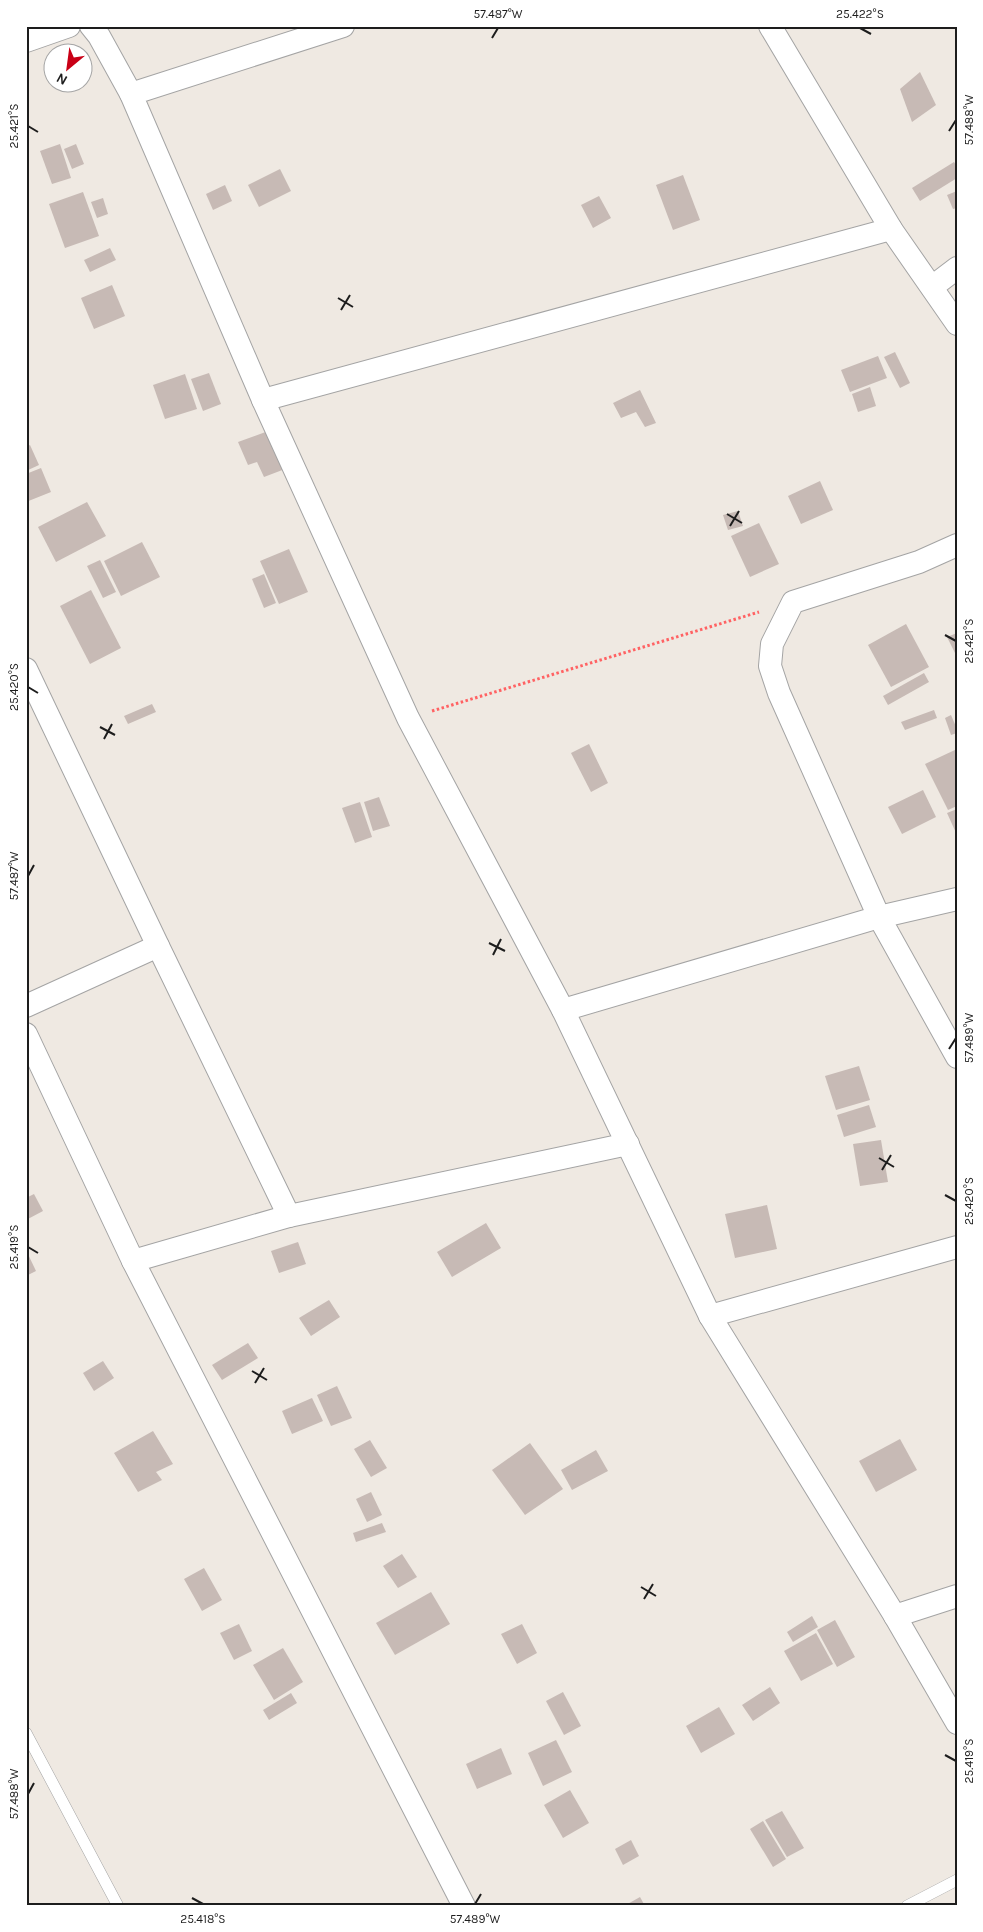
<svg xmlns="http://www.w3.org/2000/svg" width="983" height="1932" viewBox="0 0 983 1932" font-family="Karla,sans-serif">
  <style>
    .building { fill: #c7bab5 }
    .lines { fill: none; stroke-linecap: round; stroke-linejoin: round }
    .service-casing { stroke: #a4a4a4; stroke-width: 12 }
    .minor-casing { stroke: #a4a4a4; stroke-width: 24 }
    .path { stroke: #ff6263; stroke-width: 3; stroke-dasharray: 2.5 2.5; stroke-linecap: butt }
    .service { stroke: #fff; stroke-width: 11 }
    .minor { stroke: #fff; stroke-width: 22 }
    .ticks { fill: none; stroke: #1d1d1d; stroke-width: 2 }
    .neatline { fill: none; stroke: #1d1d1d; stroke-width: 2 }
    .ticks-label { font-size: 12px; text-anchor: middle; fill: #1d1d1d }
  </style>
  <rect width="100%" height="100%" fill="#efe9e2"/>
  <g class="building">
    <polygon points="920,72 936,105 912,122 900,89"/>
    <polygon points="60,144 71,178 52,184 40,151"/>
    <polygon points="76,144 84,164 72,169 64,149"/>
    <polygon points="954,162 957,167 957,178 920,201 912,188"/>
    <polygon points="280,169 291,191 259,207 248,185"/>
    <polygon points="683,175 700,220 673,230 656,185"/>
    <polygon points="225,185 232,201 213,210 206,194"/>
    <polygon points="957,191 957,208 953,209 947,195"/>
    <polygon points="83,192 99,236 65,248 49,204"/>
    <polygon points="599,196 611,218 593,228 581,205"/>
    <polygon points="103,198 108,214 97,218 91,202"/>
    <polygon points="110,248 116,260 90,272 84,260"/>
    <polygon points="112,285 125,316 94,329 81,298"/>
    <polygon points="895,352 910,383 900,388 884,357"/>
    <polygon points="878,356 887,378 850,392 841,370"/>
    <polygon points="209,373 221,404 203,411 191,379"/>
    <polygon points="185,374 197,409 165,419 153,385"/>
    <polygon points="870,387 876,406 858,412 852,394"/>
    <polygon points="640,390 656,423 645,427 636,412 621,418 613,403"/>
    <polygon points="271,430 285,469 264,477 257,462 248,465 238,442"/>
    <polygon points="30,445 39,465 26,471 26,447"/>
    <polygon points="41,468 51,492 26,502 26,474"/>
    <polygon points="820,481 833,510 801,524 788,496"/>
    <polygon points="87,502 106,536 56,562 38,527"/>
    <polygon points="738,511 743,526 728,530 723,515"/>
    <polygon points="759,523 779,564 750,577 731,536"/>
    <polygon points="142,542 160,577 121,596 104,561"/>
    <polygon points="289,549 308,592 279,604 260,561"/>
    <polygon points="100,560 116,592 103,598 87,566"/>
    <polygon points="264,574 276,603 264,608 252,579"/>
    <polygon points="91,590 121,648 90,664 60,606"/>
    <polygon points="906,624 929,667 891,687 868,645"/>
    <polygon points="957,633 957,657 947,637"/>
    <polygon points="924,673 929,682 888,705 883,696"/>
    <polygon points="152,704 156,712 128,724 124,716"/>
    <polygon points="934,710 937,718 905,730 901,722"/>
    <polygon points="951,715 957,729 957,733 951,735 945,718"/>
    <polygon points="589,744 608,783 591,792 571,753"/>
    <polygon points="957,749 957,806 948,810 925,764"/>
    <polygon points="923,790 936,817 902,834 888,807"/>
    <polygon points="379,797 390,826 373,831 364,802"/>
    <polygon points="360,802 372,837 355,843 342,808"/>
    <polygon points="957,809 957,835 947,813"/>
    <polygon points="859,1066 870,1100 836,1110 825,1076"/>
    <polygon points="869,1105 876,1127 844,1137 837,1115"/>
    <polygon points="881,1140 888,1182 860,1186 853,1144"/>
    <polygon points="34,1194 43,1211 26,1220 26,1198"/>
    <polygon points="767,1205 777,1249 735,1258 725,1214"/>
    <polygon points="486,1223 501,1248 452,1277 437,1252"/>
    <polygon points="298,1242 306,1264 279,1273 271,1251"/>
    <polygon points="26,1250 36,1271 26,1276"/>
    <polygon points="329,1300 340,1317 311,1336 299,1318"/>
    <polygon points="248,1343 258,1358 222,1380 212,1365"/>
    <polygon points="103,1361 114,1378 94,1391 83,1373"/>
    <polygon points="337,1386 352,1418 331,1426 317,1395"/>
    <polygon points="312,1398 323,1421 292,1434 282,1411"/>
    <polygon points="153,1431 173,1464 156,1472 162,1480 138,1492 114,1453"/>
    <polygon points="900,1439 917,1470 876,1492 859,1461"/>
    <polygon points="370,1440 387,1468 371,1477 354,1449"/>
    <polygon points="530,1443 563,1489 525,1515 492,1470"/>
    <polygon points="596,1450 608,1471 572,1490 561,1470"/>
    <polygon points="371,1492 382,1515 367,1522 356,1499"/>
    <polygon points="382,1523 386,1532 356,1542 353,1533"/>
    <polygon points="402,1554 417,1577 398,1588 383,1566"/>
    <polygon points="204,1568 222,1600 202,1611 184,1579"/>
    <polygon points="431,1592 450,1624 395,1655 376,1623"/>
    <polygon points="812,1616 818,1627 793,1642 787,1632"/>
    <polygon points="835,1620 855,1657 837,1667 817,1630"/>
    <polygon points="239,1624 252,1651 234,1660 220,1633"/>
    <polygon points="522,1624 537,1653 517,1664 501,1634"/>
    <polygon points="816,1633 833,1664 801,1681 784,1651"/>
    <polygon points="283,1648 303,1682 274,1700 253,1665"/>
    <polygon points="770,1687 780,1703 753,1721 742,1705"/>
    <polygon points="563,1692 581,1726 564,1735 546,1701"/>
    <polygon points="291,1693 297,1703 269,1720 263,1710"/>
    <polygon points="719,1707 735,1734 701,1753 686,1726"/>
    <polygon points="556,1740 572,1772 543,1786 528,1753"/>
    <polygon points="501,1748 512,1774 477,1789 466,1764"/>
    <polygon points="570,1790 589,1823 563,1838 544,1805"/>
    <polygon points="782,1811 804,1848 787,1857 765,1820"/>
    <polygon points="763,1821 786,1859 773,1867 750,1829"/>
    <polygon points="631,1840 639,1856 623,1865 615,1849"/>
    <polygon points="640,1897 645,1906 624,1906"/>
  </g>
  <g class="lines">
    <g class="service-casing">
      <g id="service">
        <polyline points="26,1733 118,1906"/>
        <polyline points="907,1906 957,1880"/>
      </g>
    </g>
    <g class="minor-casing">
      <g id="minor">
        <polyline points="91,26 99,36 131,94"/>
        <polyline points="343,26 131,94 263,400 408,718 563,1010 710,1316 895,1616 957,1723"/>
        <polyline points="770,26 891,229 957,324"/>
        <polyline points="26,41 69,26"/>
        <polyline points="932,287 957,268"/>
        <polyline points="263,400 891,229"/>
        <polyline points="957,545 919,562 793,602 772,644 770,666 779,693 879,917 957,1057"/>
        <polyline points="26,669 158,946"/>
        <polyline points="26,1006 158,946 289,1216"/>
        <polyline points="563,1010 879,917 957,899"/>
        <polyline points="26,1034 133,1261"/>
        <polyline points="710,1316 957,1247"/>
        <polyline points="895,1616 957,1596"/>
        <polyline points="464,1906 133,1261 289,1216 628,1144"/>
      </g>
    </g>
    <polyline class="path" points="432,711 759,612"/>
    <use href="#service" class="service"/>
    <use href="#minor" class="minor"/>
  </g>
  <path class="ticks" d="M860,28l11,6M492,38l6,-10M28,126l10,6M949,131l7,-11M338,298l15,9M341,310l9,-15M727,514l15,9M730,526l9,-15M945,635l11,6M28,687l10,6M100,727l15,8M104,739l8,-15M28,876l6,-11M489,943l16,8M493,955l8,-16M949,1049l7,-11M879,1158l15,9M882,1170l9,-15M945,1195l11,6M28,1247l10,6M252,1371l15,9M255,1383l9,-15M641,1587l15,9M644,1599l9,-15M945,1755l11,6M28,1794l6,-11M192,1898l11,6M475,1904l6,-10"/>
  <rect width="983" height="1932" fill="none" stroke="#ffffff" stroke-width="55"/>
  <g transform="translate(68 68) rotate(209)"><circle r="24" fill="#ffffff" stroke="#a5a5a5"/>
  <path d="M0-4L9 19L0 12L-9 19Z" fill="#c90016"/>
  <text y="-8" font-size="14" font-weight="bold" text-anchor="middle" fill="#1d1d1d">N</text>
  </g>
  <rect x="28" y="28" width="928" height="1876" class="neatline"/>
  <g class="ticks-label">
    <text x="498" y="18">57.487°W</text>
    <text x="860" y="18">25.422°S</text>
    <text transform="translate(969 120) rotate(-90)" y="4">57.488°W</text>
    <text transform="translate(14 126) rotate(-90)" y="4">25.421°S</text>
    <text transform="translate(969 641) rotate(-90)" y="4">25.421°S</text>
    <text transform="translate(14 687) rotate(-90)" y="4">25.420°S</text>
    <text transform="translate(14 876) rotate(-90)" y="4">57.487°W</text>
    <text transform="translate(969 1038) rotate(-90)" y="4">57.489°W</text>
    <text transform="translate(969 1201) rotate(-90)" y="4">25.420°S</text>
    <text transform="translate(14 1247) rotate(-90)" y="4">25.419°S</text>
    <text transform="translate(969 1761) rotate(-90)" y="4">25.419°S</text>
    <text transform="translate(14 1794) rotate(-90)" y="4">57.488°W</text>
    <text x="203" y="1923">25.418°S</text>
    <text x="475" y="1923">57.489°W</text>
  </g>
</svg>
